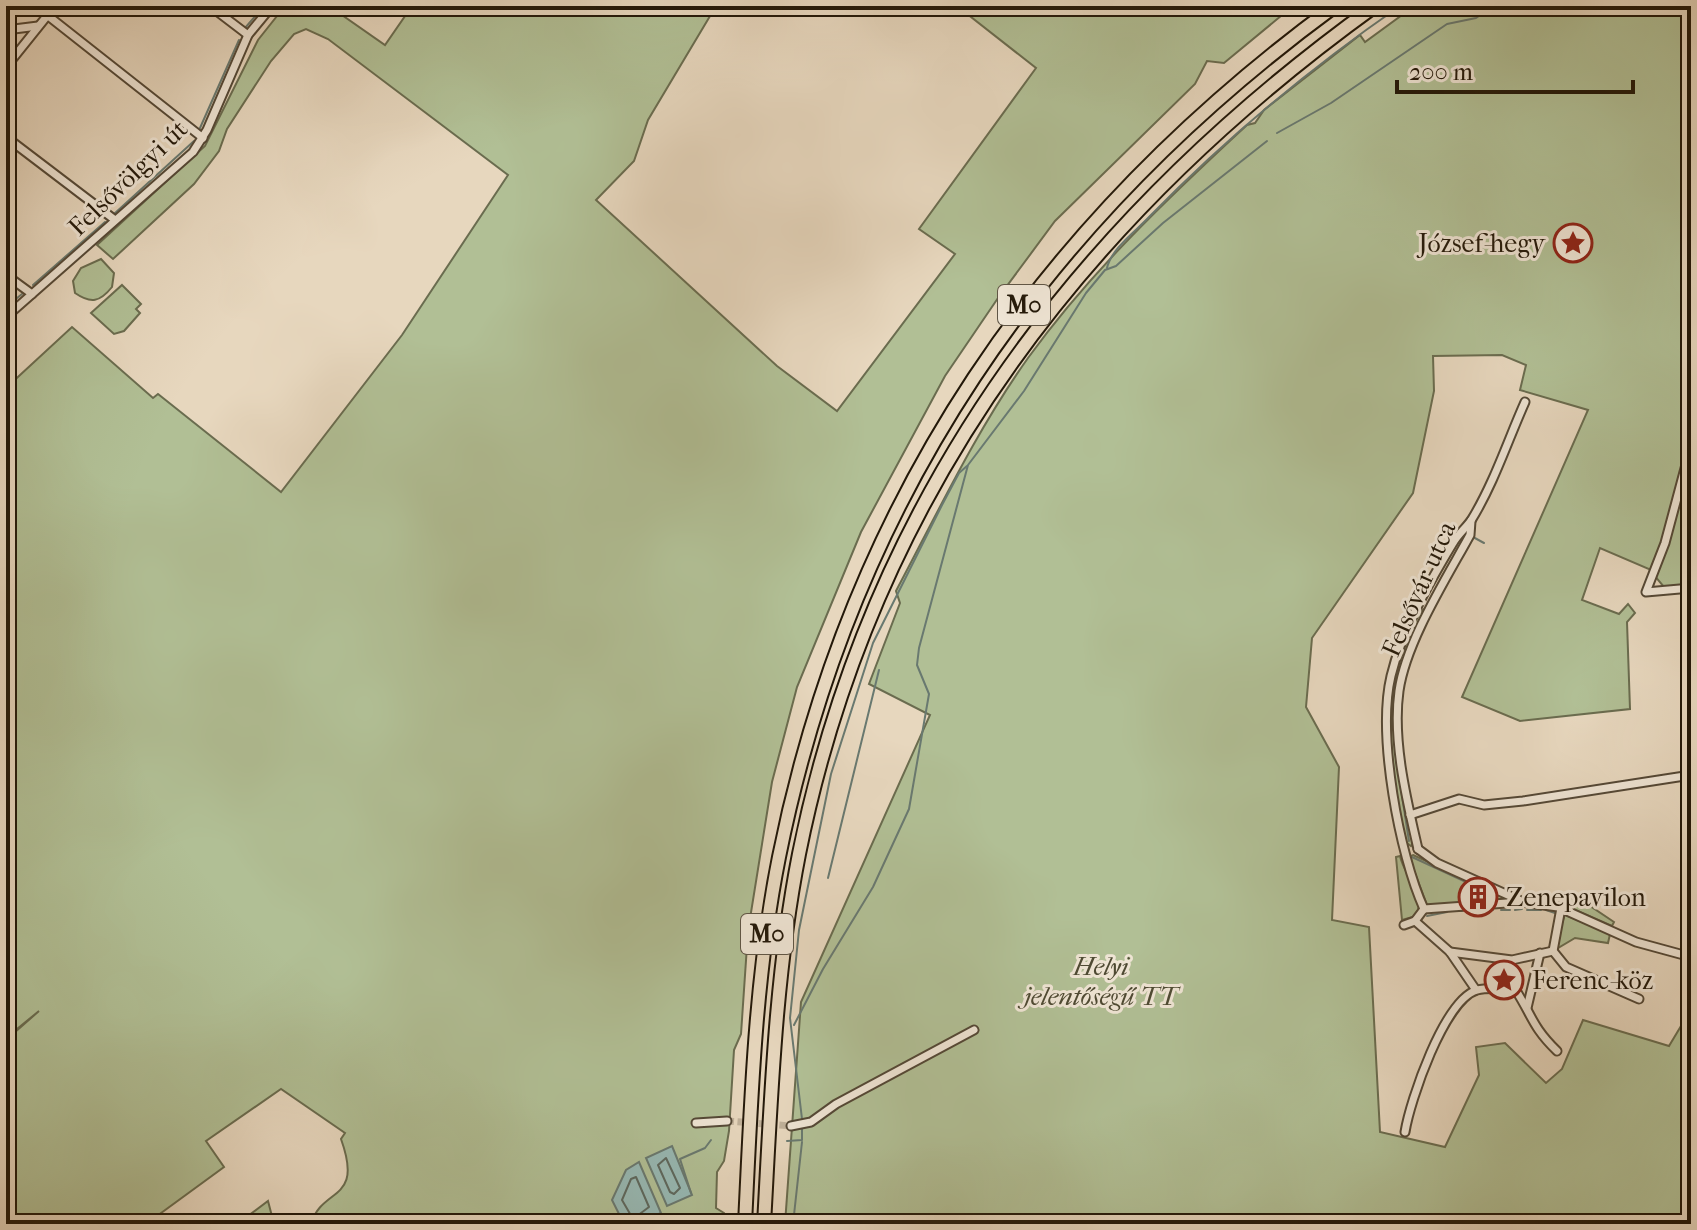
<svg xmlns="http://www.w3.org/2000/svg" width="1697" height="1230" viewBox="0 0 1697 1230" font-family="'IM FELL French Canon',serif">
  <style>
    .green { fill: #b1bf95; stroke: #6a6c4f; stroke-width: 2 }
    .water { fill: #97b9b4; stroke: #697970; stroke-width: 2 }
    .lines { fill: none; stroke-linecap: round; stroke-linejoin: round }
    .shore { stroke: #5d685e; stroke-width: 2 }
    .stream { stroke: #697970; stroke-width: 2 }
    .street-tunnel { stroke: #c0b19a; stroke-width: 7; stroke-dasharray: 7 3.5; stroke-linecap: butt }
    .street-casing { stroke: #544836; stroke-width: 11 }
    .highway-casing { stroke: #231809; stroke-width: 16 }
    .street { stroke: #efe5d5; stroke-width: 7 }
    .highway { stroke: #e7d7be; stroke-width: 12 }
    .labels { text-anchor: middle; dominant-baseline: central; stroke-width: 6; stroke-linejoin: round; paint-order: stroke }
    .shield { fill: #efe5d5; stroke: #605646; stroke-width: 2 }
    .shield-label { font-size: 24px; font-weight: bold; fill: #231809 }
    .street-label { font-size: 26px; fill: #231809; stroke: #efe5d5 }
    .poi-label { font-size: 26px; fill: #231809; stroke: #efe5d5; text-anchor: start }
    .park-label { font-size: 26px; font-style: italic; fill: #4e4a33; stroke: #efe5d5 }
  </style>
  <rect width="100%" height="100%" fill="#e7d7be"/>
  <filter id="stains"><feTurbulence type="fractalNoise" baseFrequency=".0025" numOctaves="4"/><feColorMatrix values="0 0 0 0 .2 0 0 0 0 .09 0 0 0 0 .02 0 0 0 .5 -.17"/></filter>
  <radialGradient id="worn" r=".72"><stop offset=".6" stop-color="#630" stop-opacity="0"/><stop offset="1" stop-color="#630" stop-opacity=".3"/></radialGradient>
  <g class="green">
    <path d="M285,6h44l56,39 27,-39h304l-68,114 -14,41 -38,39 181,166 60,45 118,-157 -36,-25 117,-161 -79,-62h336l-69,57 -17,-2 -12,23 -140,137 -57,77 -53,78 -84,156 -64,155 -25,95 -24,149 -7,103 -7,16 -5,81 -5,30 -7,11 -1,36 8,5v11h-413c11,-38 53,-21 30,-85l4,-6 -64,-44 -75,52 18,26 -78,57h-140v-184l33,-29 -33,27v-650l66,-61 81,71 5,-4 123,98 121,-157 106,-160 -180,-136 -22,-10 -12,5 -23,27 -44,68 -8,22 -25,33 -81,75 -16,-14 108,-99 53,-106z"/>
    <path d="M1431,6h260v578l-27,3 -15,-18 -49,-21 -18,52 37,14 9,-10 7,9 -8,9 3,87 -110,12 -58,-24 126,-287 -68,-20 6,-25 -24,-10 -69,1 1,35 -21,102 -101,145 -6,69 33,60 -7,153 37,7 11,205 65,15 34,-72 -3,-28 29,-4 41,40 16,-14 21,-49 86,26 21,-35 1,213h-906l16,-222 129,-287 -61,-31 31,-81 -4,-12c42,-79 80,-160 132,-233 63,-87 140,-160 219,-233l8,-2 9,-13 96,-75 5,7 48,-35 4,8z"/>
    <path d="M101,259l13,14 -2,14c-12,15 -21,17 -37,6l-2,-12 8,-13z"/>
    <polygon points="122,285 141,304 136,309 140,313 124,331 114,334 91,313"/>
    <path d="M1426,608l-29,86 10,115 7,33 -3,4 -7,-5c-13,-68 -24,-144 6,-208 4,-9 7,-21 16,-25z"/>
    <polygon points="1413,855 1510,899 1510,900 1427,905 1409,857"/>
    <path d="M1400,856c4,20 27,39 16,60l-14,4 -6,-63z"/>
    <polygon points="1566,897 1587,904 1614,922 1612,926 1564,905"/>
    <polygon points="1565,914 1610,934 1608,943 1575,938 1553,951"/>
    <polygon points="268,1201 274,1224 237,1224"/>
  </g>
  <g class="water">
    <polygon points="672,1146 692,1195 667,1206 646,1158"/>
    <polygon points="639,1162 661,1213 636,1224 624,1224 612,1200 626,1170"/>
  </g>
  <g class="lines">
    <g class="shore">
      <polygon points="666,1158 680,1188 674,1194 670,1192 658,1165"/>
      <polygon points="636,1177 649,1207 633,1219 622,1200 631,1179"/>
    </g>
    <g class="stream">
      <polyline points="245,28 264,6"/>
      <polyline points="200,128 239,40"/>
      <polyline points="1277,133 1331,103 1447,24 1476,18 1493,6"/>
      <polyline points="114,214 194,141"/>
      <path d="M1107,268c4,-19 29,-37 42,-51 77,-79 160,-148 251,-211"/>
      <polyline points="33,285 105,222"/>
      <polyline points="6,307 22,294"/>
      <polyline points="1473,537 1484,543"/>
      <polyline points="1441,579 1467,534"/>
      <polyline points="1394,729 1395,686 1410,642"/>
      <polyline points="1400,783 1409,841"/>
      <polyline points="1412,857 1492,894"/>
      <polyline points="828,878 879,670"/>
      <polyline points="1467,910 1480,910"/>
      <polyline points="1486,910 1493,910"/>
      <polyline points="1501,910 1510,910"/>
      <polyline points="1515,910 1522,909"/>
      <polyline points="1527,910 1541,910"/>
      <polyline points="1546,910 1555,913"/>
      <polyline points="1454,911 1462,911"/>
      <polyline points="1563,914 1587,924"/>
      <polyline points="1427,916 1447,912"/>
      <polyline points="794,1025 823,969 873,887 909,809 929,694 917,665 919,648 968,465 1024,391 1086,293 1105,270 1116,266 1163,223 1267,141"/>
      <polyline points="802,1119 790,1018 799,930 831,774 873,643 942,505 959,473 967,466"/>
      <polyline points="787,1141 802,1140 802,1126"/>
      <polyline points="691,1193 680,1159 705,1148 711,1140"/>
      <polyline points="793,1224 802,1142"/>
    </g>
    <polyline class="street-tunnel" points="727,1121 791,1126"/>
    <g class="street-casing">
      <g id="street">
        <polyline points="210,6 248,35"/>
        <polyline points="47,15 203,138"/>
        <polyline points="6,30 38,26"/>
        <polyline points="6,67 55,6"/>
        <polyline points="6,137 115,220"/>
        <polyline points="6,275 32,294"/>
        <polyline points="6,317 193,152 207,130 248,35 272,6"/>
        <polyline points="1688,457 1665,543 1646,592 1691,588"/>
        <polyline points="1410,815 1459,799 1484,805 1523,801 1691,775"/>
        <path d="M1418,849c-11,-48 -26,-108 -19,-158 7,-49 47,-112 71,-156l1,-14"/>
        <polyline points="1418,849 1437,863 1519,900"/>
        <path d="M1424,909c-25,-55 -47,-174 -33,-233 11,-46 38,-93 62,-133 5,-9 14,-16 19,-24 22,-36 36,-79 53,-117"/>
        <polyline points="1424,909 1521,902 1558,907 1636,942 1691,957"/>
        <polyline points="1415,921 1450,952 1476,990"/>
        <polyline points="1404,925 1415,921 1424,909"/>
        <polyline points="1553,951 1566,967 1639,999"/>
        <polyline points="1553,951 1561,908"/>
        <polyline points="1450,952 1512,960 1553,951"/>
        <polyline points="1527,1008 1540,953"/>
        <polyline points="696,1123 727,1121"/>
        <polyline points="791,1126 811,1122 836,1104 974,1030"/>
        <path d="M1405,1132c5,-31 39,-132 72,-142 11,-3 26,-1 38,-1 17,26 17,38 42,62"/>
      </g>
    </g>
    <g class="highway-casing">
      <g id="highway">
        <path d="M745,1224c6,-122 10,-247 34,-367 72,-359 263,-636 556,-851"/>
        <path d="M764,1224c7,-124 11,-248 35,-370 72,-360 282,-636 576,-848"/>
      </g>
    </g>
    <use href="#street" class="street"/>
    <use href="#highway" class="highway"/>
  </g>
  <defs>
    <g id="sight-ring" transform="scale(2)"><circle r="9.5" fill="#efe5d5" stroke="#8f2418" stroke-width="1.5"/><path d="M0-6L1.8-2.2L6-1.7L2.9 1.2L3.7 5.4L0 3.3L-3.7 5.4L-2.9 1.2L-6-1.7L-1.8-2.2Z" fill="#8f2418"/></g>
    <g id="building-ring" transform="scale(2)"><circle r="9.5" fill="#efe5d5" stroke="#8f2418" stroke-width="1.5"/><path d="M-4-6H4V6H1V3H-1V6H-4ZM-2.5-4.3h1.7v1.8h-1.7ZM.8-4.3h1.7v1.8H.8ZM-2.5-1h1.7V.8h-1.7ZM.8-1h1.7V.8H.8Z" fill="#8f2418"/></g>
  </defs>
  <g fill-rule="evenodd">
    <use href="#sight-ring" x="1573" y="243"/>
    <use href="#building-ring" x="1478" y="897"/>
    <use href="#sight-ring" x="1504" y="980"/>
  </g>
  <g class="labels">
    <g class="shield">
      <rect x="998" y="285" width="52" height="40" rx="6"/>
      <rect x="741" y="914" width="52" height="40" rx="6"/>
    </g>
    <g class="shield-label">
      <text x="1024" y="305">M0</text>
      <text x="767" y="934">M0</text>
    </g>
    <g class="street-label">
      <text transform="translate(128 178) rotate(-44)">Felsővölgyi út</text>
      <text transform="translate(1419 589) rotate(-66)">Felsővár utca</text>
    </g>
    <g class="poi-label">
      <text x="1545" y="243" text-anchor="end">József-hegy</text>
      <text x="1506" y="897">Zenepavilon</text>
      <text x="1532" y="980">Ferenc-köz</text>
    </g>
    <g class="park-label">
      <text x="1101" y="966">Helyi<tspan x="1101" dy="30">jelentőségű TT</tspan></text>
    </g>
  </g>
  <rect width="1697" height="1230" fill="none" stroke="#e7d7be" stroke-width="32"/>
  <rect x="8" y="8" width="1681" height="1214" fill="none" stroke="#231809" stroke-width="4"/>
  <rect x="16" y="16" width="1665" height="1198" fill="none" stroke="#231809" stroke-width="2"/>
  <path d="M1397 80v12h236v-12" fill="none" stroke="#231809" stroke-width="4"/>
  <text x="1409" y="80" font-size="24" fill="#231809" stroke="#efe5d5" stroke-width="6" paint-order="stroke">200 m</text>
  <rect width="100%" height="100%" filter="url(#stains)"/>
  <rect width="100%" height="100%" fill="url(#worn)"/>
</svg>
